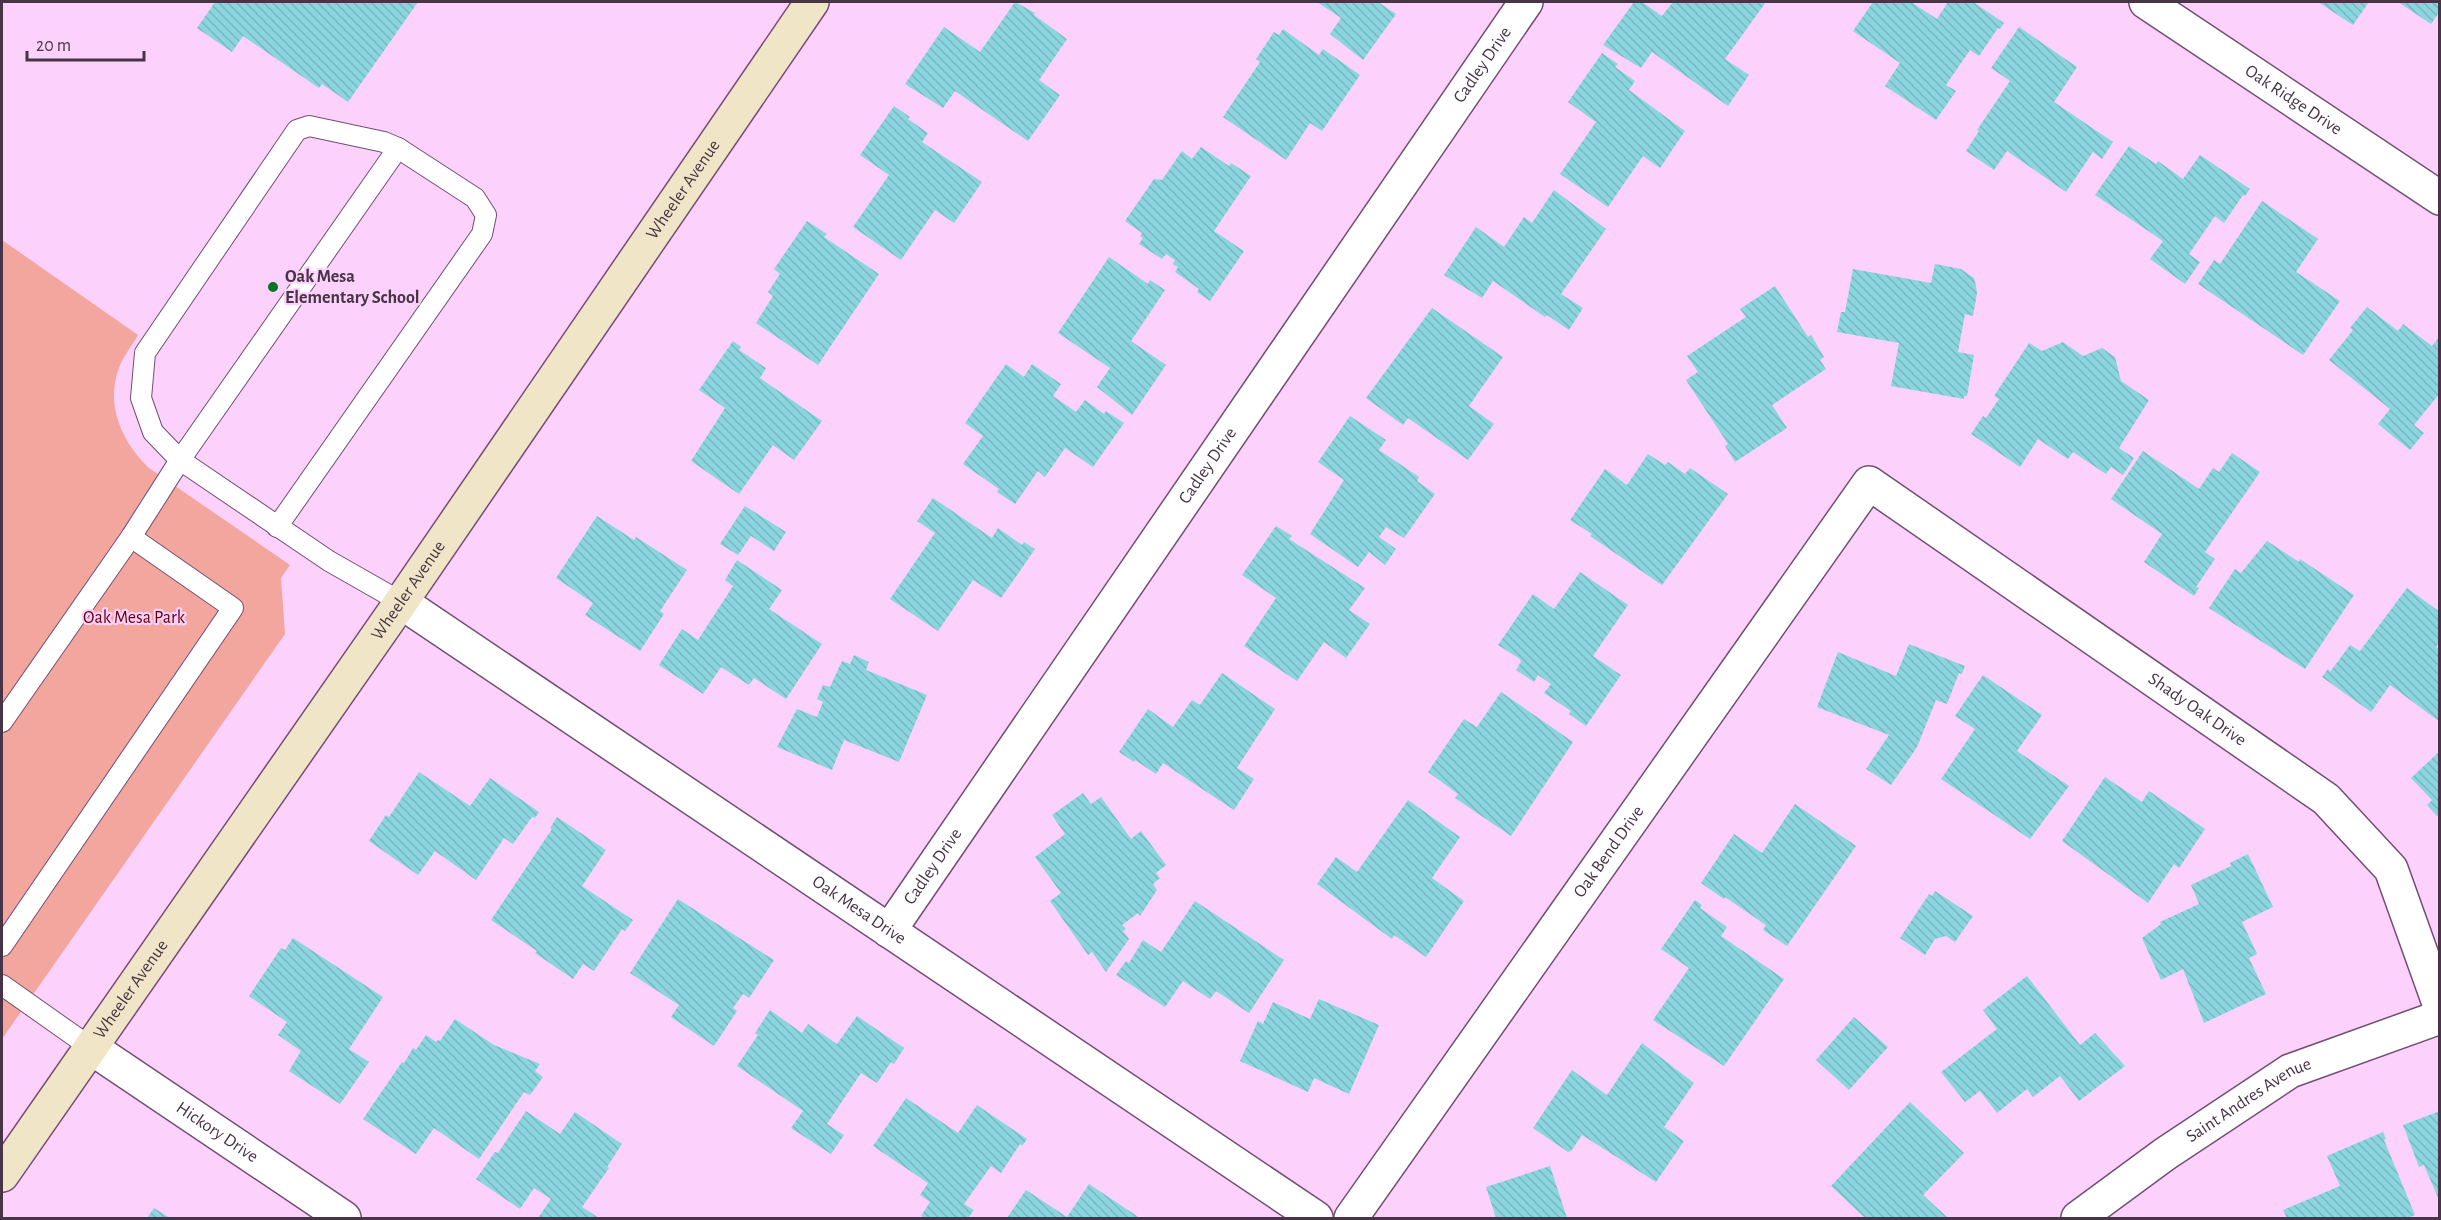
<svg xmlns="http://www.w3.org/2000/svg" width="2441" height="1220" viewBox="0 0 2441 1220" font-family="'Alegreya Sans',sans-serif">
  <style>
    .park { fill: #f2a69e }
    .building { fill: url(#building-back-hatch) }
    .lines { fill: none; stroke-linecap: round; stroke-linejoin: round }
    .lane-casing { stroke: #734e74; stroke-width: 22 }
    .street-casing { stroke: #734e74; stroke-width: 36 }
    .secondary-casing { stroke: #734e74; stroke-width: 36 }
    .lane { stroke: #fff; stroke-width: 20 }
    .street { stroke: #fff; stroke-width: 33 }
    .secondary { stroke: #f1e5c8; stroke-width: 33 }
    .poi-dot { fill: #087427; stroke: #fcd1fc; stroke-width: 2 }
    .labels { text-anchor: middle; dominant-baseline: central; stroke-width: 4.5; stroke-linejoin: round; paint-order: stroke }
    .street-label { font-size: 18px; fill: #473546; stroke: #fcd1fc }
    .poi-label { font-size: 18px; font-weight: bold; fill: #473546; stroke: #fcd1fc; text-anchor: start }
    .park-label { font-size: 18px; fill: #660007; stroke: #fcd1fc }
  </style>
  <defs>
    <pattern id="building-back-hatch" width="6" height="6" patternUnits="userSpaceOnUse" patternTransform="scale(1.5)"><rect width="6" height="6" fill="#8bd5df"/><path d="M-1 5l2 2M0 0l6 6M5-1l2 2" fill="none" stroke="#79b7c1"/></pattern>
  </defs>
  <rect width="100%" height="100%" fill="#fcd1fc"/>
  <path class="park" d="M2,240l136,95c-6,11 -15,21 -19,33 -14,37 3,74 30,100l141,97 -9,13 4,56 -283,405z"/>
  <g class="building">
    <polygon points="215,2 418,2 348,102 322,84 319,88 243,36 232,52 197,28"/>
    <polygon points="1015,2 1035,13 1034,15 1067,39 1039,80 1060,95 1028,141 955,91 943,108 905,84 944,27 980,52"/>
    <polygon points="1317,2 1378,2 1396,14 1363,60 1330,34 1341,18"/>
    <polygon points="1634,2 1642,2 1662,16 1673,2 1766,2 1725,59 1749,75 1728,106 1652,52 1641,68 1603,45"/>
    <polygon points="1873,2 1911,2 1937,19 1948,2 1973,2 2004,23 2000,29 1998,28 1979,56 1970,50 1946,85 1956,91 1936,120 1885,86 1900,63 1853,31"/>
    <polygon points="2318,2 2369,2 2353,25"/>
    <polygon points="2398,2 2440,2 2440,11 2431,24"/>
    <polygon points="2019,27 2077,67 2054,102 2113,142 2102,159 2093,152 2066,192 2007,151 1994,170 1966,151 1979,131 1977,130 2010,81 1991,68"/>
    <polygon points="1283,29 1319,55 1323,49 1360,75 1322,131 1310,123 1286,160 1223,117 1260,62 1256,59 1274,32 1279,35"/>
    <polygon points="1602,53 1618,64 1615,67 1635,81 1629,90 1685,131 1660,168 1643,156 1608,207 1560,174 1596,122 1568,102"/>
    <polygon points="894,106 910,117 908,119 928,133 922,142 982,182 954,223 935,210 901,260 853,227 889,175 860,155"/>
    <polygon points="2129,146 2156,164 2158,161 2183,179 2200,155 2250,189 2245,196 2243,195 2224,223 2215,216 2189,254 2200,262 2185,284 2150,259 2163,241 2095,195"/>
    <polygon points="1201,147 1229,166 1231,163 1251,176 1214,231 1244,251 1210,301 1197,292 1199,289 1175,272 1178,267 1173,264 1175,260 1166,254 1162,259 1139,244 1143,238 1140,236 1142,233 1125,221 1154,179 1162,180 1182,151 1192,159"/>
    <polygon points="1554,190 1606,229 1561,294 1583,308 1569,330 1547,315 1545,317 1493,281 1482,298 1444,275 1476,227 1504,247 1524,217 1532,223"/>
    <polygon points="2262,201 2318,239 2296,272 2340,301 2303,355 2198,284 2214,260 2220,264"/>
    <polygon points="807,221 827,234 824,237 879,274 818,365 756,323 773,296 768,292 780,274 774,269"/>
    <polygon points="1109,257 1148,284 1150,280 1165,290 1131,341 1166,365 1132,415 1097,387 1110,368 1058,333"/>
    <polygon points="1935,264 1961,269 1974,278 1976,286 1977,293 1973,316 1965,314 1958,352 1974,355 1967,396 1964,396 1964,399 1891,386 1899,343 1837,332 1841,312 1845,312 1853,269 1931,283"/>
    <polygon points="1775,286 1808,337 1811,335 1824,357 1820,360 1826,369 1772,405 1787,428 1735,462 1725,446 1728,444 1686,380 1698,372 1687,356 1746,317 1740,309"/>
    <polygon points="2367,307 2398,331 2403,324 2432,346 2440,336 2440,393 2414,425 2424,433 2410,450 2378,424 2390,409 2329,360 2353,330 2350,328"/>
    <polygon points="1432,308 1503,357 1469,406 1494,424 1468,460 1408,418 1403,425 1366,398"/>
    <polygon points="733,341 741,347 739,350 766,368 760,378 822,421 794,460 773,445 739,494 691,461 725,408 699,390"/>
    <polygon points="2063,342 2083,356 2102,348 2115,357 2121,381 2149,400 2119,448 2134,458 2123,475 2111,467 2106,474 2073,452 2068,459 2038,439 2020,467 1971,434 1983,416 1986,418 1999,399 1994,396 2029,343 2042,351"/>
    <polygon points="1006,364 1024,377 1032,364 1061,384 1053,396 1076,412 1085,400 1104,414 1106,411 1124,423 1093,467 1065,448 1045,477 1038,471 1015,504 997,492 999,489 963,464 983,436 965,423"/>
    <polygon points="1350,416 1386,440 1379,450 1419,477 1417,481 1435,494 1404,538 1386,527 1379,537 1396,549 1385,565 1369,552 1358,567 1310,534 1344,480 1318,462"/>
    <polygon points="2143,451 2199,489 2213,468 2219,472 2232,453 2260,472 2205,552 2215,559 2196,587 2199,588 2194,596 2144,562 2162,534 2111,499"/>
    <polygon points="1648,454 1665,465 1668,462 1685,474 1690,468 1728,494 1662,585 1590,536 1592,534 1570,520 1605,469 1627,485"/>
    <polygon points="933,498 992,538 998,528 1022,545 1024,542 1035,549 1001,598 973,580 938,631 890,599 935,533 917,521"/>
    <polygon points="745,506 786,532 774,551 751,536 738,555 720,544"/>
    <polygon points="597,516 634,540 636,537 687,570 660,611 664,614 640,651 585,615 593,603 556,578"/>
    <polygon points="1276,526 1292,536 1289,539 1365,588 1349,610 1370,624 1346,658 1324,642 1297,681 1244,646 1276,598 1242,575"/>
    <polygon points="2267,541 2299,562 2300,559 2354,595 2305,669 2209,608 2235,569 2241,573"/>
    <polygon points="737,560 782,590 769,609 822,644 786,699 754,678 749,685 721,667 703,694 659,665 682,629 698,640 733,586 725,580"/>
    <polygon points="1580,572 1628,605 1593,656 1621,675 1586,726 1569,714 1571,711 1544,693 1551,684 1538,675 1534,682 1516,670 1521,662 1520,659 1498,645 1533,594 1554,609"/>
    <polygon points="2407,588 2440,612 2440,641 2436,647 2440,650 2440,722 2390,685 2371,712 2322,677 2328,669 2330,672 2350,645 2360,651"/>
    <polygon points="1909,644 1965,666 1962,674 1959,673 1947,704 1936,700 1917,747 1891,785 1866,769 1889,735 1817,707 1838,652 1896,676"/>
    <polygon points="854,655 869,662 866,670 927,695 899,762 844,740 832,770 777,747 797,709 817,717 823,702 817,699 823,685 830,687 842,661 850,664"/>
    <polygon points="1222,673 1275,709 1237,768 1254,779 1234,810 1163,763 1156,774 1135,760 1134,762 1119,752 1148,709 1173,727 1192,700 1200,705"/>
    <polygon points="1983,675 2042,715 2017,751 2069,786 2030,839 1941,779 1975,729 1955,716"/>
    <polygon points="1501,692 1573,742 1511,836 1455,798 1458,794 1428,772 1464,719 1477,727"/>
    <polygon points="2440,751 2440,815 2437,816 2427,805 2432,800 2411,778"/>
    <polygon points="419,772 470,806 490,778 539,812 535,818 532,817 513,844 504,838 476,880 435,851 418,875 369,841 386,815 389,817"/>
    <polygon points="2105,777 2142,802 2149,791 2205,829 2179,868 2174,864 2148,903 2062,841"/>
    <polygon points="1083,793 1091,804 1101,797 1131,839 1141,831 1166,865 1156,873 1160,878 1153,884 1157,890 1140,916 1138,913 1122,925 1126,929 1123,931 1129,939 1106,972 1092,952 1088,955 1050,901 1061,893 1035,857 1065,834 1052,815"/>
    <polygon points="1408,800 1460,837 1432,878 1464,901 1426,957 1394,935 1392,939 1317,884 1336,857 1357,872"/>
    <polygon points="1795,804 1856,846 1787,946 1763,930 1766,925 1725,897 1724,899 1701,883 1734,834 1762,853"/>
    <polygon points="557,817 606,850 582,886 633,920 625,931 622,929 594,971 583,964 573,979 535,953 537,951 491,920 552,829 550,828"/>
    <polygon points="2248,854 2273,907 2242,922 2257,954 2249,958 2266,994 2204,1023 2183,969 2161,980 2142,938 2161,924 2160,922 2199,904 2191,885 2231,866 2230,863"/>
    <polygon points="1935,891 1973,916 1955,942 1946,936 1935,939 1925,955 1900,938 1929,894 1932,896"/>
    <polygon points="678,899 774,960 749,998 743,994 733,1008 737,1011 714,1046 671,1017 679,1005 630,973"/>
    <polygon points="1695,900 1702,905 1700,908 1727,927 1721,936 1784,979 1724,1066 1653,1020 1689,968 1661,949"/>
    <polygon points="1195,901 1284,960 1249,1013 1216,991 1210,999 1183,981 1165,1007 1116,975 1126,961 1129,963 1143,940 1161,952"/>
    <polygon points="293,938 383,997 349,1049 369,1062 340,1104 289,1071 301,1051 278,1035 287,1022 249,996 281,948 285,950"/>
    <polygon points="2027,976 2080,1045 2095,1033 2125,1066 2079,1101 2060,1076 2033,1097 2027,1089 1997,1113 1980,1091 1965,1102 1941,1072 1997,1029 1983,1010"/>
    <polygon points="1319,999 1379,1025 1349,1094 1314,1078 1308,1092 1240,1061 1258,1021 1263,1024 1273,1002 1310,1019"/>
    <polygon points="770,1010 802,1033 808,1024 837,1044 857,1016 904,1048 894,1064 891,1062 877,1083 861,1073 827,1124 844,1135 831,1154 791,1128 803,1111 737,1066 758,1035 755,1033"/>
    <polygon points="1854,1017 1888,1047 1849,1090 1816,1060"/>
    <polygon points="455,1019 494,1045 540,1064 535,1071 543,1077 530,1095 524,1092 479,1159 434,1128 416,1154 363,1119 402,1062 404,1063 413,1048 416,1050 426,1035 436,1042 438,1040 440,1041"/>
    <polygon points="1642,1043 1694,1083 1664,1127 1684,1141 1656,1182 1582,1135 1571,1151 1568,1152 1533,1128 1572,1070 1607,1095"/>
    <polygon points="906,1098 958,1133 977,1105 1027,1139 1022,1146 1020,1144 1001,1173 991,1166 964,1204 974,1210 968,1218 925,1218 921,1216 930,1202 920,1195 928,1183 873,1146"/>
    <polygon points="1910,1102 1964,1153 1923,1195 1947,1217 1865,1218 1831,1186"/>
    <polygon points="526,1111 560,1134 575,1112 622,1144 607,1167 609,1168 582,1207 599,1218 538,1218 551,1199 534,1188 520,1209 476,1179 495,1152 498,1153"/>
    <polygon points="2440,1111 2440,1200 2439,1200 2424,1165 2419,1167 2403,1125"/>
    <polygon points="2383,1132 2386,1139 2384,1140 2415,1215 2408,1218 2287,1218 2283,1210 2340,1186 2327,1156"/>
    <polygon points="1550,1166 1567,1218 1496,1218 1486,1187"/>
    <polygon points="1089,1184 1140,1218 1007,1218 1026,1190 1067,1217"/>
    <polygon points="154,1208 170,1218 147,1218"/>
  </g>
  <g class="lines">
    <g class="lane-casing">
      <g id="lane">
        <polyline points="398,148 384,142 309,126 297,130 145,353 141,398 153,432 180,460 329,561 401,602"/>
        <polyline points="2,722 131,537 180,460 398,148 475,198 486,215 482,234 277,527"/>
        <polyline points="2,946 233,608 131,537"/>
        <polyline points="2,985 90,1047"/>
      </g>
    </g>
    <g class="street-casing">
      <g id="street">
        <path id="s1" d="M2146,2l294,196"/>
        <path id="s2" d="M401,602l915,616"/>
        <path id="s3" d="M889,931l637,-929"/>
        <path id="s4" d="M90,1047l254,171"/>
        <path id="s5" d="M1351,1218l518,-735 457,316 65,70 49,137"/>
        <path id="s6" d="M2078,1218l87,-64 125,-83 150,-54"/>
      </g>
    </g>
    <g class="secondary-casing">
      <g id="secondary">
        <path id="s7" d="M2,1175l399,-573 411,-600"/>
      </g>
    </g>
    <use href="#lane" class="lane"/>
    <use href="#street" class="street"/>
    <use href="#secondary" class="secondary"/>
  </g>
  <circle class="poi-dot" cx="273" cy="287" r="6"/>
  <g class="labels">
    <g class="street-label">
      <text stroke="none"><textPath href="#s3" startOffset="1050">Cadley Drive</textPath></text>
      <text stroke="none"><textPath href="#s1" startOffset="177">Oak Ridge Drive</textPath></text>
      <text stroke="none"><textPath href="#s7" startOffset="1198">Wheeler Avenue</textPath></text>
      <text stroke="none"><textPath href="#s3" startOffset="564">Cadley Drive</textPath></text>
      <text stroke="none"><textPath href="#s7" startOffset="712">Wheeler Avenue</textPath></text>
      <text stroke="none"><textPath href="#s5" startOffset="1298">Shady Oak Drive</textPath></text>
      <text stroke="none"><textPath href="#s5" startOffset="448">Oak Bend Drive</textPath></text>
      <text stroke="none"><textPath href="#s3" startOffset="78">Cadley Drive</textPath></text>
      <text stroke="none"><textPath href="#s2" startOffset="552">Oak Mesa Drive</textPath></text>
      <text stroke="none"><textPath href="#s7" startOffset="226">Wheeler Avenue</textPath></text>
      <text stroke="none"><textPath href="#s6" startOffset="208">Saint Andres Avenue</textPath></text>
      <text stroke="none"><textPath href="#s4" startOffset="153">Hickory Drive</textPath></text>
    </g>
    <g class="poi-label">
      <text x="285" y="277">Oak Mesa<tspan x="285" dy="21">Elementary School</tspan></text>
    </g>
    <g class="park-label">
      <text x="134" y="618">Oak Mesa Park</text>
    </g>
  </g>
  <rect width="2441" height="1220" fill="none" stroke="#473546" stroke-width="6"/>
  <path d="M27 51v9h117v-9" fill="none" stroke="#473546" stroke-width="3"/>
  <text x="36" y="51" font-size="18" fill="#473546" stroke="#fcd1fc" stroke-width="4.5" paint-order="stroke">20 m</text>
</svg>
